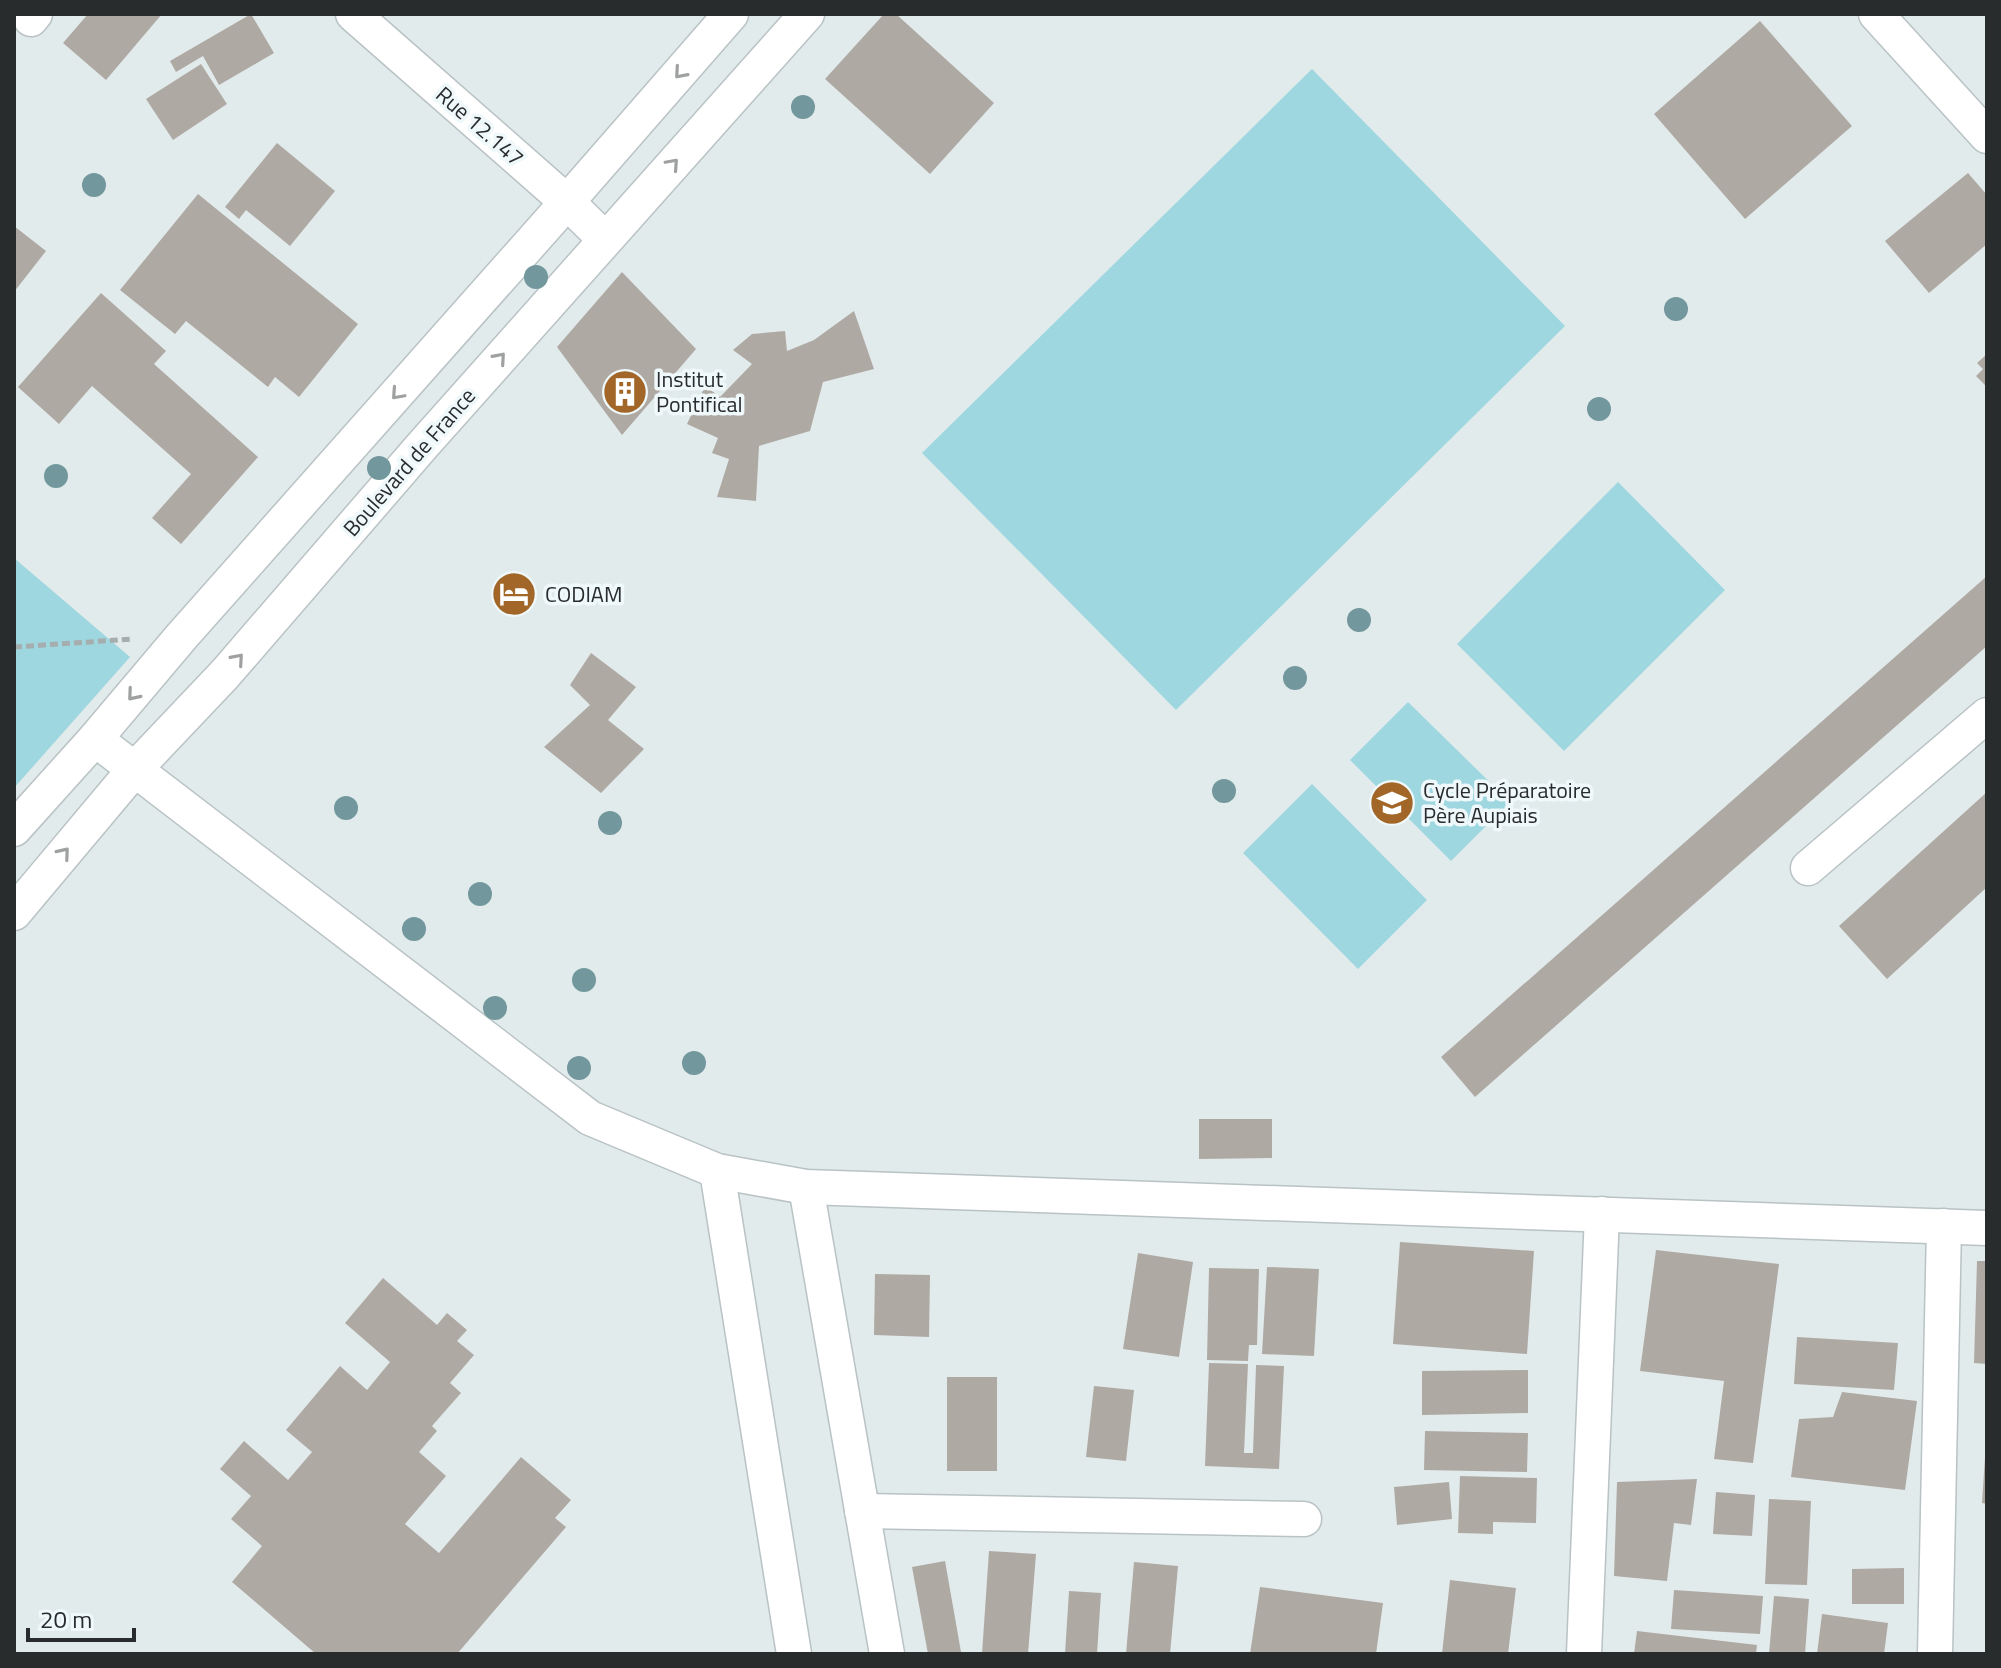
<svg xmlns="http://www.w3.org/2000/svg" width="2001" height="1668" viewBox="0 0 2001 1668" font-family="'Titillium Web',sans-serif">
  <style>
    .green { fill: #9ed7e0 }
    .building { fill: #afa9a4 }
    .lines { fill: none; stroke-linecap: round; stroke-linejoin: round }
    .minor-casing { stroke: #b9c2c4; stroke-width: 37 }
    .path { stroke: #a6adae; stroke-width: 5; stroke-dasharray: 8 4; stroke-linecap: butt }
    .minor { stroke: #fff; stroke-width: 34 }
    .tree { fill: #72979c }
    .oneway { stroke: #9fa0a0 }
    .labels { text-anchor: middle; dominant-baseline: central; stroke-width: 7; stroke-linejoin: round; paint-order: stroke }
    .street-label { font-size: 22px; fill: #292c2d; stroke: #eff8fa }
    .poi-label { font-size: 22px; fill: #292c2d; stroke: #eff8fa; text-anchor: start }
  </style>
  <rect width="100%" height="100%" fill="#e2ebec"/>
  <g class="green">
    <polygon points="1312,69 1565,326 1176,710 922,453"/>
    <polygon points="1618,482 1725,590 1564,751 1457,644"/>
    <polygon points="14,558 130,657 14,788"/>
    <polygon points="1408,702 1510,802 1451,861 1350,760"/>
    <polygon points="1312,784 1427,900 1358,969 1243,853"/>
  </g>
  <g class="building">
    <polygon points="88,14 162,14 106,80 63,43"/>
    <polygon points="251,14 274,53 219,85 203,56 176,72 170,61"/>
    <polygon points="884,14 896,14 994,103 930,174 825,79"/>
    <polygon points="1760,21 1852,126 1745,219 1654,114"/>
    <polygon points="201,64 227,104 173,140 146,99"/>
    <polygon points="277,143 335,191 290,246 246,210 239,219 225,207"/>
    <polygon points="1968,173 1987,195 1987,244 1929,293 1885,241"/>
    <polygon points="198,194 358,324 299,397 275,377 268,387 186,321 175,334 120,290"/>
    <polygon points="14,226 46,251 14,292"/>
    <polygon points="622,272 696,349 622,435 557,347"/>
    <polygon points="101,293 166,351 154,364 258,457 181,544 152,518 191,474 92,386 59,424 18,387"/>
    <polygon points="854,311 874,369 823,382 810,431 759,446 756,501 717,497 729,459 712,453 718,438 687,424 705,386 720,397 752,364 733,350 752,334 785,331 787,351 814,340"/>
    <polygon points="1987,354 1987,387 1976,376 1983,369 1977,363"/>
    <polygon points="1987,576 1987,646 1475,1097 1441,1057"/>
    <polygon points="591,653 636,687 608,720 644,749 601,793 544,747 590,705 570,685"/>
    <polygon points="1987,792 1987,887 1887,979 1839,926"/>
    <polygon points="1199,1119 1272,1119 1272,1158 1199,1159"/>
    <polygon points="1400,1242 1534,1251 1527,1354 1393,1344"/>
    <polygon points="1656,1250 1779,1264 1753,1463 1714,1459 1724,1381 1640,1371"/>
    <polygon points="1138,1253 1193,1262 1179,1357 1123,1349"/>
    <polygon points="1977,1261 1987,1261 1987,1364 1974,1363"/>
    <polygon points="1267,1267 1319,1269 1314,1356 1262,1354"/>
    <polygon points="1209,1268 1259,1269 1257,1345 1249,1345 1248,1361 1207,1360"/>
    <polygon points="875,1274 930,1275 929,1337 874,1335"/>
    <polygon points="383,1278 437,1325 447,1313 467,1330 457,1341 474,1355 450,1383 461,1393 432,1426 437,1431 419,1452 446,1476 405,1524 439,1553 521,1457 571,1500 555,1518 566,1527 457,1654 316,1654 232,1582 262,1546 231,1519 251,1496 220,1469 244,1441 288,1480 312,1452 286,1430 340,1366 367,1390 390,1362 345,1323"/>
    <polygon points="1797,1337 1898,1343 1894,1390 1794,1384"/>
    <polygon points="1209,1363 1248,1364 1244,1453 1253,1453 1256,1365 1284,1366 1279,1469 1205,1466"/>
    <polygon points="1528,1370 1528,1413 1422,1415 1422,1371"/>
    <rect x="947" y="1377" width="50" height="94"/>
    <polygon points="1094,1386 1134,1390 1126,1461 1086,1457"/>
    <polygon points="1842,1392 1917,1401 1905,1490 1791,1477 1799,1419 1833,1417"/>
    <polygon points="1425,1431 1528,1433 1527,1472 1424,1470"/>
    <polygon points="1985,1457 1987,1457 1987,1504 1982,1503"/>
    <polygon points="1460,1476 1537,1478 1536,1523 1493,1522 1493,1534 1458,1533"/>
    <polygon points="1697,1479 1691,1525 1674,1523 1667,1581 1614,1576 1617,1482"/>
    <polygon points="1449,1482 1452,1519 1397,1525 1394,1487"/>
    <polygon points="1716,1492 1755,1495 1752,1536 1713,1534"/>
    <polygon points="1769,1499 1811,1501 1807,1585 1765,1584"/>
    <polygon points="989,1551 1036,1554 1028,1654 982,1654"/>
    <polygon points="945,1561 961,1652 928,1654 912,1567"/>
    <polygon points="1134,1562 1178,1566 1170,1654 1126,1654"/>
    <polygon points="1904,1568 1904,1604 1852,1604 1852,1569"/>
    <polygon points="1450,1580 1516,1588 1508,1654 1442,1654"/>
    <polygon points="1260,1587 1383,1603 1376,1654 1250,1654"/>
    <polygon points="1674,1590 1763,1596 1760,1634 1671,1629"/>
    <polygon points="1069,1591 1101,1593 1097,1654 1065,1654"/>
    <polygon points="1774,1596 1809,1599 1805,1654 1769,1654"/>
    <polygon points="1822,1614 1888,1623 1884,1654 1817,1654"/>
    <polygon points="1637,1631 1757,1645 1756,1654 1634,1654"/>
  </g>
  <g class="lines">
    <g class="minor-casing">
      <g id="minor">
        <polyline points="353,14 567,202 605,239"/>
        <polyline points="1876,14 1987,136"/>
        <polyline points="31,19 35,14"/>
        <polyline points="95,739 590,1118 717,1171 806,1187 1987,1228"/>
        <polyline points="14,829 95,739 182,636 567,202 731,14"/>
        <polyline points="1808,868 1987,715"/>
        <polyline points="14,913 134,770 225,674 422,446 807,14"/>
        <polyline points="717,1171 794,1654"/>
        <polyline points="806,1187 887,1654"/>
        <polyline points="862,1511 1304,1519"/>
        <polyline points="1584,1654 1602,1214"/>
        <polyline points="1935,1654 1944,1226"/>
      </g>
    </g>
    <polyline class="path" points="14,647 133,639"/>
    <use href="#minor" class="minor"/>
  </g>
  <g class="tree">
    <circle cx="803" cy="107" r="12"/>
    <circle cx="94" cy="185" r="12"/>
    <circle cx="536" cy="277" r="12"/>
    <circle cx="1676" cy="309" r="12"/>
    <circle cx="1599" cy="409" r="12"/>
    <circle cx="379" cy="468" r="12"/>
    <circle cx="56" cy="476" r="12"/>
    <circle cx="1359" cy="620" r="12"/>
    <circle cx="1295" cy="678" r="12"/>
    <circle cx="1224" cy="791" r="12"/>
    <circle cx="346" cy="808" r="12"/>
    <circle cx="610" cy="823" r="12"/>
    <circle cx="480" cy="894" r="12"/>
    <circle cx="414" cy="929" r="12"/>
    <circle cx="584" cy="980" r="12"/>
    <circle cx="495" cy="1008" r="12"/>
    <circle cx="694" cy="1063" r="12"/>
    <circle cx="579" cy="1068" r="12"/>
  </g>
  <defs><path id="oneway-chevron" d="M-2-3.5L2.5 0L-2 3.5" fill="none" stroke-width="1.6" stroke-linecap="round" stroke-linejoin="round" transform="scale(2)"/></defs>
  <g class="oneway">
    <use href="#oneway-chevron" transform="translate(680 73) rotate(131)"/>
    <use href="#oneway-chevron" transform="translate(673 164) rotate(-48)"/>
    <use href="#oneway-chevron" transform="translate(500 358) rotate(-49)"/>
    <use href="#oneway-chevron" transform="translate(397 394) rotate(132)"/>
    <use href="#oneway-chevron" transform="translate(238 659) rotate(-49)"/>
    <use href="#oneway-chevron" transform="translate(133 695) rotate(130)"/>
    <use href="#oneway-chevron" transform="translate(64 853) rotate(-50)"/>
  </g>
  <defs>
    <g id="building-disc" transform="scale(2.3)"><circle r="9.5" fill="#a26728" stroke="#eff8fa"/><path d="M-4-6H4V6H1V3H-1V6H-4ZM-2.5-4.3h1.7v1.8h-1.7ZM.8-4.3h1.7v1.8H.8ZM-2.5-1h1.7V.8h-1.7ZM.8-1h1.7V.8H.8Z" fill="#fff"/></g>
    <g id="hotel-disc" transform="scale(2.3)"><circle r="9.5" fill="#a26728" stroke="#eff8fa"/><path d="M-6-4.5h1.5V1H6V5H4.5V3h-9V5H-6ZM-4 0a1.8 1.8 0 1 1 3.6 0ZM.5 0V-2.5h3Q6-2.5 6 0Z" fill="#fff"/></g>
    <g id="university-disc" transform="scale(2.3)"><circle r="9.5" fill="#a26728" stroke="#eff8fa"/><path d="M0-5L7-2L0 1L-7-2ZM-4 1L0 2.5L4 1V4Q0 6-4 4Z" fill="#fff"/></g>
  </defs>
  <g fill-rule="evenodd">
    <use href="#building-disc" x="625" y="392"/>
    <use href="#hotel-disc" x="514" y="594"/>
    <use href="#university-disc" x="1392" y="803"/>
  </g>
  <g class="labels">
    <g class="street-label">
      <text transform="translate(480 126) rotate(41)">Rue 12.147</text>
      <text transform="translate(409 462) rotate(-49)">Boulevard de France</text>
    </g>
    <g class="poi-label">
      <text x="656" y="379">Institut<tspan x="656" dy="25">Pontifical</tspan></text>
      <text x="545" y="594">CODIAM</text>
      <text x="1423" y="790">Cycle Préparatoire<tspan x="1423" dy="25">Père Aupiais</tspan></text>
    </g>
  </g>
  <rect width="2001" height="1668" fill="none" stroke="#292c2d" stroke-width="32"/>
  <path d="M28 1628v12h106v-12" fill="none" stroke="#292c2d" stroke-width="4"/>
  <text x="40" y="1628" font-size="24" fill="#292c2d" stroke="#eff8fa" stroke-width="6" paint-order="stroke">20 m</text>
</svg>
